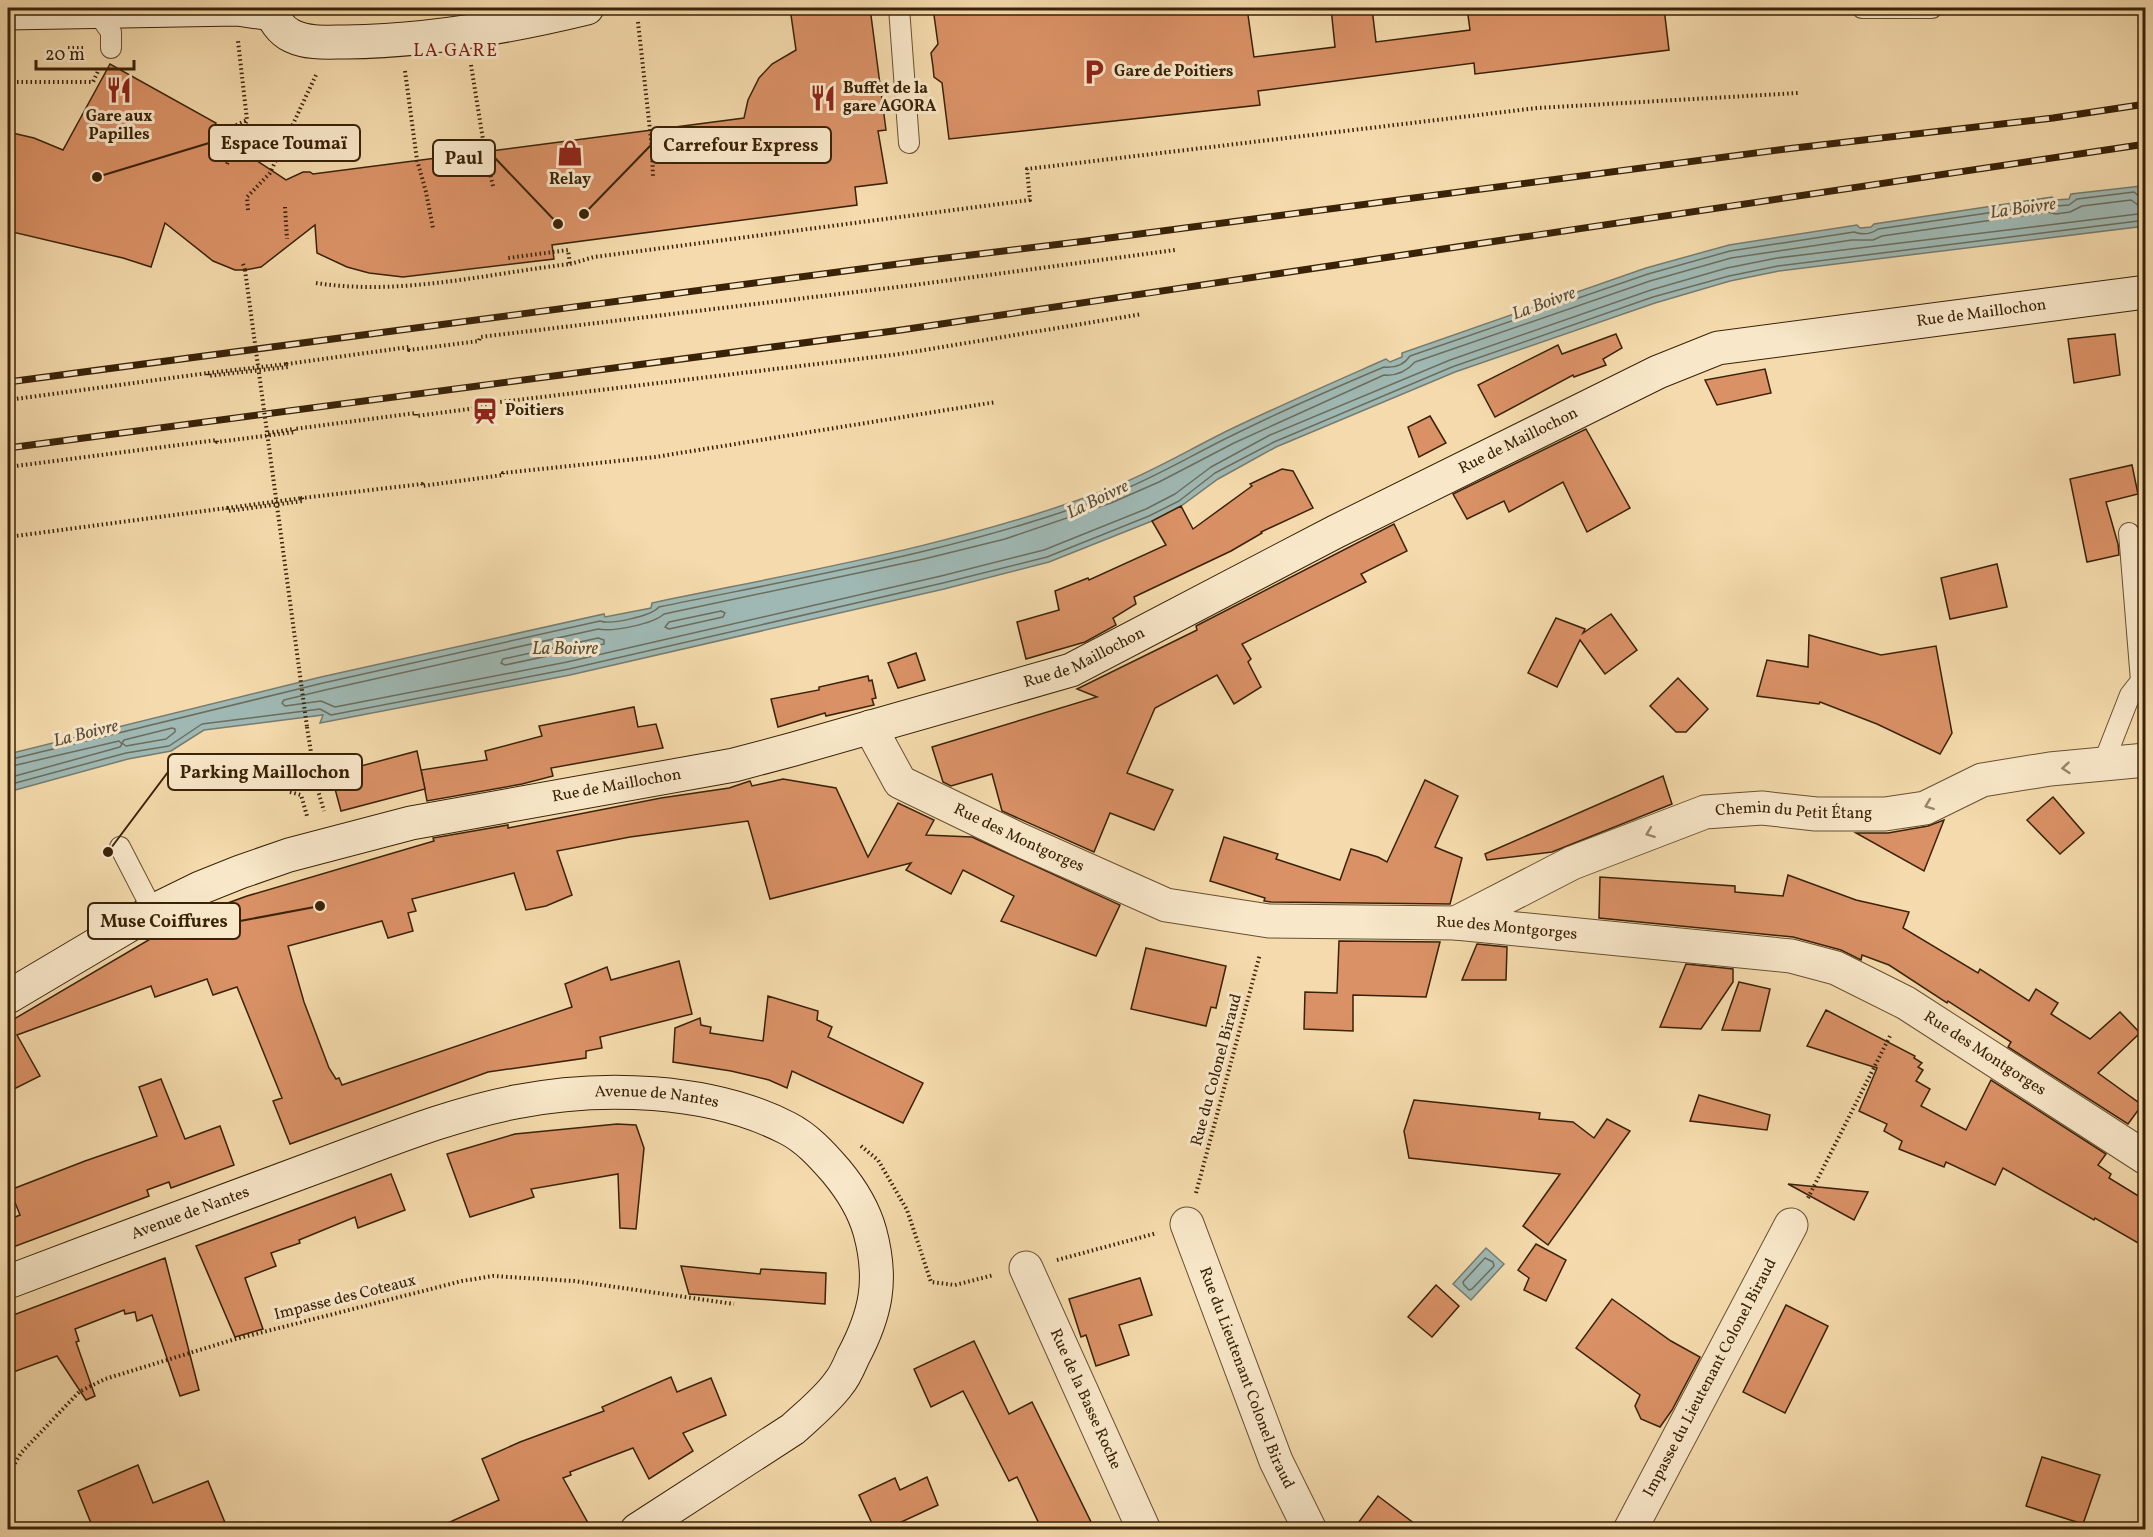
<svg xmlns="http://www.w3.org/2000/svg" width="2153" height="1537" viewBox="0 0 2153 1537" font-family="Vollkorn,serif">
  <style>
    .water { fill: #9fb8b3; stroke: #767c6e; stroke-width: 1.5 }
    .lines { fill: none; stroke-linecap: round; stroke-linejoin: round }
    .shore { stroke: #6c6d5d; stroke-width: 1.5 }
    .building { fill: #da9166; stroke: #392207; stroke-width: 1.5 }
    .lane-casing { stroke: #685030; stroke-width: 22 }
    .street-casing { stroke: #685030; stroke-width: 35 }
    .secondary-casing { stroke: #392207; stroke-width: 35 }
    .path { stroke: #392207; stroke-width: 4; stroke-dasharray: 1.5 3; stroke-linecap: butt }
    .lane { stroke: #f8e7c9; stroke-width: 20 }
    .street { stroke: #f8e7c9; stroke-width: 33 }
    .secondary { stroke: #f8e7c9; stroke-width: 33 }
    .rail-casing { stroke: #392207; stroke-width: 7 }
    .rail { stroke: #f8e7c9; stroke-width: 4.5; stroke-dasharray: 14; stroke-linecap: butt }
    .path-bridge { stroke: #392207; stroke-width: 4; stroke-dasharray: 1.5 3; stroke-linecap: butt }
    .oneway { stroke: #988468 }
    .labels { text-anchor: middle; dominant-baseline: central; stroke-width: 6; stroke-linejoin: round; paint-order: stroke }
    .poi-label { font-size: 16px; font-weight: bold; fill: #392207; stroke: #f8e7c9; text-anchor: start }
    .street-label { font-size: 16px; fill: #392207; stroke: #f8e7c9 }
    .neighbourhood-label { font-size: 18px; letter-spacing: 1.5px; fill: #7a1f14; stroke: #f8e7c9 }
    .water-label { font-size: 18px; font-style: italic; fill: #584f3b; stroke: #f8e7c9 }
    .leader { fill: none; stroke: #392207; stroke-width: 2 }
    .callout-dot { fill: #392207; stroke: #f8e7c9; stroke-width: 2 }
    .callout { fill: #f8e7c9; stroke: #392207; stroke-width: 2 }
    .callout-label { font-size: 18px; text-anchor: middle; font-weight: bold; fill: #392207 }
  </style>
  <rect width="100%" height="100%" fill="#f4daac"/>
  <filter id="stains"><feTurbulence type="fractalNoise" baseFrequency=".00333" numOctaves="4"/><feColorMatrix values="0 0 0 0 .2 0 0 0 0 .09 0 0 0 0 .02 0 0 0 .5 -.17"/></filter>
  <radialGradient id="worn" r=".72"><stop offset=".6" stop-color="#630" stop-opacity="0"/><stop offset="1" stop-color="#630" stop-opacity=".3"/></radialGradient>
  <g class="water">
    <path d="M2141,186l4,17v23l-366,45 -49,10 -75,22 -200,69 -179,75 -58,32 -37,27 -29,15 -103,41 -105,27 -374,86 -250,48 3,-8 -119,15 -33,21 -43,8 -120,33v-38l313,-77 283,-63 1,3 46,-9 1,-5c153,-32 308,-58 454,-113 43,-16 82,-40 123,-60 52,-25 105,-48 157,-71l4,3 12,-5v-4l244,-85 83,-23 128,-20 3,3 11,-1 3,-3 178,-27 4,3 13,-1 2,-5z"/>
    <polygon points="1486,1248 1504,1264 1471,1300 1453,1284"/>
  </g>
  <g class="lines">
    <g class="shore">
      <path d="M2146,206l-8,-1 -7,-5 -49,6 -12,6 -14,2 -9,-2 -165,24 -9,4h-21l-121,18 -81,23 -235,81c-8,9 -19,14 -31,13l-150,68 -75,39 -48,21 -106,36 -81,20 -260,55c-11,10 -51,18 -66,15l-273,61 -41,10 -2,3 3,3 36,-5 14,6 232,-45 374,-86 103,-26 102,-41 29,-15 36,-27 59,-32 180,-75 201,-70 76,-22 50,-10 369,-45"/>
      <polygon points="721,611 725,613 723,617 669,629 665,627 669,622"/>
      <polygon points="598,638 604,640 604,644 505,665 501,663 503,659"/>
      <polygon points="172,728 175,729 175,732 166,739 126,746 122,743 124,740"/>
      <path d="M8,760l315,-77 277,-62c11,4 51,-5 59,-14 151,-31 305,-57 449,-111 43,-16 82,-40 123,-60 50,-25 101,-47 153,-69 10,1 20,-2 26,-11l238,-82 82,-23 124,-19c8,3 17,2 24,-3l171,-25 7,2 13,-1 8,-6 57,-7 7,6h5"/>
      <polyline points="8,767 119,741 122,744 120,747 8,778"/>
      <polyline points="8,785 126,753 169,746 202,724 320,709 331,715 569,669 943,583 1047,557 1149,516 1179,501 1215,473 1274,442 1452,367 1653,297 1729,276 1778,266 2146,220"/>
      <polygon points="1485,1258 1493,1262 1494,1266 1472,1289 1469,1290 1464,1285 1463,1282"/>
    </g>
  </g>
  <g class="building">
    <polygon points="790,8 870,8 886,130 878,131 887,183 855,187 857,205 552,245 554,259 403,277 369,273 347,267 317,253 315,225 261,267 245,270 235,270 213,261 165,223 151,267 123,258 8,231 8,132 34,138 63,150 110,64 216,123 212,131 286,180 303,172 310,172 313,174 744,118 748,100 759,78 772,64 796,50"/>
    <polygon points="933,8 1247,8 1254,57 1335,47 1331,8 1372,8 1376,42 1470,30 1467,8 1664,8 1669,50 1475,74 1474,63 1258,91 1260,105 949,139 942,83 934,77 933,67 931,53 938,44"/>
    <polygon points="1616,334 1622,348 1603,359 1606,365 1574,377 1573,375 1495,417 1478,385 1558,345 1562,354"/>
    <polygon points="2115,334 2120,375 2074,383 2068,339"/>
    <polygon points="1765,369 1771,393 1717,405 1705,380"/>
    <polygon points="1430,416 1446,443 1419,457 1408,427"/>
    <polygon points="1586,429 1630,508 1587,532 1563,482 1509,512 1504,501 1467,519 1453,494"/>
    <polygon points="2132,465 2138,494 2106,502 2118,544 2119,555 2087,562 2070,479"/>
    <polygon points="1282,469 1293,471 1313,508 1261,532 1262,533 1231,551 1134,597 1136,604 1113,618 1116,625 1085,642 1026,659 1017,622 1059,610 1055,591 1088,578 1089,580 1166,545 1152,521 1181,506 1193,529 1252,486 1250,484"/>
    <polygon points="1394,524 1407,551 1361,574 1366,582 1242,644 1251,659 1248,662 1261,687 1234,704 1217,675 1155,708 1127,773 1173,790 1154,830 1110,813 1094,852 1002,811 992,774 951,786 943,782 932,747 1097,697 1077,689 1197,630 1196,626"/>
    <polygon points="1997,564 2007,607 1950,619 1941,578"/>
    <polygon points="1611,614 1637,650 1605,674 1580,640 1557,687 1528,673 1556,618 1585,629 1583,633"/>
    <polygon points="1809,635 1881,655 1936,646 1952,733 1940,754 1877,724 1820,702 1819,704 1757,696 1767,660 1808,667"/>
    <polygon points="916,653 925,680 898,688 888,663"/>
    <polygon points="868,676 869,681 872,680 876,698 872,699 874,705 826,716 825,713 778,727 771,699 819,690 819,687"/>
    <polygon points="1678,678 1708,709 1686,732 1676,732 1650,706"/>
    <polygon points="634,707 638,727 656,724 663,748 551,768 553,776 522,784 427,801 421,770 487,760 485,751 542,736 539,726"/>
    <polygon points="417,751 425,789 341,811 331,774"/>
    <polygon points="1663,776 1672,804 1552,852 1487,860 1485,854"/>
    <polygon points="783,779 836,788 868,857 898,803 934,820 926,835 972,837 1120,905 1096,956 1001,921 1014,896 963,870 951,894 906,870 911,863 770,899 748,821 630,837 557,851 572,895 546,906 526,910 514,873 412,899 416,911 408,913 413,931 388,938 382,921 288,946 304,1002 329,1068 336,1079 339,1078 342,1085 572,1007 565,984 607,967 611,980 679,961 692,1014 600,1037 602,1048 586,1051 586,1058 488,1072 290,1144 273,1101 282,1098 237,987 213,995 207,979 155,997 151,986 17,1035 40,1076 8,1092 8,1019 9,1022 186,918 247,896 434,841 433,838 508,825 508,828 661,798 729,788 750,781 752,786"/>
    <polygon points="1425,780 1458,796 1435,847 1462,858 1450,904 1271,902 1264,901 1265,898 1210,881 1224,837 1278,854 1276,859 1340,880 1351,849 1378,857 1387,862"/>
    <polygon points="2053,797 2084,833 2060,854 2027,820"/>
    <polygon points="1944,820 1924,871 1856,833 1888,833 1928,826"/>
    <polygon points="1788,875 1856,900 1909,912 1903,928 1978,973 1980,969 2029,1001 2036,989 2058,1003 2051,1014 2090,1039 2120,1012 2140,1033 2098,1073 2142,1105 2128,1124 2008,1047 2011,1042 1948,1001 1947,1003 1889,965 1862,955 1861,960 1841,950 1793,937 1599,918 1600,877 1735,886 1735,892 1783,896"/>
    <polygon points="1339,941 1440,942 1426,997 1353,995 1353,1031 1304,1029 1305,992 1337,993"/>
    <polygon points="1477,944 1507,947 1506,980 1462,980"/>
    <polygon points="1146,948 1226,966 1216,1008 1211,1007 1206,1026 1131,1009"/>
    <polygon points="1686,964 1733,969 1733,982 1701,1029 1660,1027"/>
    <polygon points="1739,982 1770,989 1760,1031 1722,1030"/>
    <polygon points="768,996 818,1011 817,1020 832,1027 828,1037 923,1083 903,1123 792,1071 787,1088 769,1080 731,1071 673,1062 675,1028 700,1018 701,1025 711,1027 710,1033 763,1041"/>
    <polygon points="1826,1010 1915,1056 1914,1058 1922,1063 1918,1067 1923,1070 1916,1081 1930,1089 1921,1106 1966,1130 1991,1080 2106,1154 2098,1165 2111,1174 2109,1178 2145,1200 2145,1247 2095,1218 2094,1220 2003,1168 1995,1185 1946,1162 1944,1167 1899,1149 1902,1141 1884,1131 1887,1124 1859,1111 1877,1068 1807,1046"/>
    <polygon points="161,1079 185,1139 220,1126 234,1165 171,1188 169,1182 147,1190 149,1196 8,1249 8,1220 20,1215 10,1190 85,1161 157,1136 139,1087"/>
    <polygon points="1699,1095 1770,1115 1767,1130 1690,1121"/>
    <polygon points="1414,1100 1540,1113 1539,1119 1573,1122 1594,1138 1607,1119 1630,1131 1548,1245 1523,1226 1560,1174 1409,1158 1404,1131"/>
    <polygon points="617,1124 636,1125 644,1148 636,1229 620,1228 618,1174 531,1189 534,1197 470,1217 447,1154 515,1134"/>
    <polygon points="391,1174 405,1210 358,1228 355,1217 299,1240 300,1243 271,1253 276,1266 245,1278 263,1329 235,1337 196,1246"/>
    <polygon points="1788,1184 1868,1192 1854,1220"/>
    <polygon points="1536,1244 1566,1260 1546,1301 1524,1290 1529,1278 1518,1270"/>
    <polygon points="165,1258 199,1390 180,1396 152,1315 137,1321 135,1312 125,1314 124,1310 75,1329 79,1341 76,1342 95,1396 86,1400 57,1356 8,1374 8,1317"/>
    <polygon points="681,1266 760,1274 761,1269 826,1273 825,1304 689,1294"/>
    <polygon points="1140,1278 1152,1315 1119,1325 1129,1355 1096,1366 1086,1335 1081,1337 1069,1299"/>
    <polygon points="1436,1285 1459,1306 1432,1337 1408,1317"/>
    <polygon points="1612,1299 1671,1341 1700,1357 1672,1410 1660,1427 1641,1419 1635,1406 1640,1395 1576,1348"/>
    <polygon points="1786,1305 1828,1326 1785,1413 1743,1392"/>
    <polygon points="974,1341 1009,1414 1032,1402 1095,1530 1042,1530 1017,1477 1009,1481 963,1391 931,1407 914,1369"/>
    <polygon points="671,1377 677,1392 711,1378 726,1415 683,1433 693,1451 649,1479 633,1448 570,1472 571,1475 563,1478 592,1530 432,1530 499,1500 482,1459 520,1442 604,1411 602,1407"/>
    <polygon points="2042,1457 2100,1475 2083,1524 2026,1506"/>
    <polygon points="138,1465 153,1503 208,1481 228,1530 91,1530 93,1528 78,1491"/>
    <polygon points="927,1477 938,1505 884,1530 875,1530 859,1495 895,1478 900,1490"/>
    <polygon points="1378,1496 1423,1530 1353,1530"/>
  </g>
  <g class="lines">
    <g class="lane-casing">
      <g id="lane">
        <polyline points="899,8 909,143"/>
        <polyline points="1862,8 1932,8"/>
        <polyline points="97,12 111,32 111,48"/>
        <polyline points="2103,764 2130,695 2141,681 2129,533"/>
        <polyline points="120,847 153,911"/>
      </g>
    </g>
    <g class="street-casing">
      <g id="street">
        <path id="s1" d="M870,727l30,55 118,57 148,66 103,16 187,2 335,33 45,12 70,35 240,155"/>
        <path id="s2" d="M1456,923l116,-60 133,-51 57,-4 54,6h69l40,-6 57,-28 68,-11 96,-9"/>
        <path id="s3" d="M1187,1224l89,237 34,69"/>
        <path id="s4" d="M1026,1268l118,262"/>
        <path id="s5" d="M1630,1530l161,-305"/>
      </g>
    </g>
    <g class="secondary-casing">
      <g id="secondary">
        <path d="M270,8c3,11 11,23 22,28 17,8 36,6 54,6 81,-1 163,-15 241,-34"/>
        <polyline points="8,13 237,9 272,14"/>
        <path id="s6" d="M8,997l145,-86 47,-23 40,-16 49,-17 122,-32 323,-58 60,-16 277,-79 264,-138 323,-160 60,-24 428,-56"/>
        <path id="s7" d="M8,1282c105,-40 210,-79 316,-118 63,-23 125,-49 191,-62 85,-17 194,-14 272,26 20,10 35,27 49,43 15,18 28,39 34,61 13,48 6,82 -17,125 -4,9 -8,19 -14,26 -12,17 -31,32 -46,46l-156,101"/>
      </g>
    </g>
    <g class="path">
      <polyline points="638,22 652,148 653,178"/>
      <polyline points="68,48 84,48"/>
      <polyline points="471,65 485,152 493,186"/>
      <polyline points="405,71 417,160 426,192 433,228"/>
      <polyline points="8,82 93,82 99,69"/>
      <polyline points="224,131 247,120"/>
      <polyline points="227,164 247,120 238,41"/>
      <polyline points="285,207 287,239"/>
      <polyline points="248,210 247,197 270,173 316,75"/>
      <polyline points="243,264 245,270"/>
      <polyline points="570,264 594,257 1030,200 1027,169 1537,108 1798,93"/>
      <path d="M316,283c85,13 170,-9 254,-19l-2,-14 -60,8"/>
      <polyline points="208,373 287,364"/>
      <polyline points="8,400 208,373 208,376 288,367 287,364 409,347 409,350 479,341 480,337 914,285 1175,250"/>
      <polyline points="268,433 294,429"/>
      <polyline points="8,467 217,440 217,442 295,432 294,429 416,413 416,416 492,406 492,403 900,354 1142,314"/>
      <polyline points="227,508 302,498"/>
      <polyline points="8,537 227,508 228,511 303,501 302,498 422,484 422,486 503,475 503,473 655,457 996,402"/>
      <polyline points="307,727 316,784 324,811"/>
      <polyline points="290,792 301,795 307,816"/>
      <polyline points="861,1146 878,1160 907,1210 931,1282 955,1285 994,1275"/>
      <polyline points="1196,1193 1260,954"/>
      <polyline points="1808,1198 1891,1034"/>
      <polyline points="1057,1260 1157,1233"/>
      <polyline points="8,1475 21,1453 79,1392 105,1379 232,1340 462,1281 493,1276 574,1281 734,1304"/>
    </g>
    <use href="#lane" class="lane"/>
    <use href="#street" class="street"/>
    <use href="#secondary" class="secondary"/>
    <g class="rail-casing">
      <g id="rail">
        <polyline points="8,382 921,261 1086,241 1786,149 2053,118 2146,104"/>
        <polyline points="8,448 901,330 2146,144"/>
      </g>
    </g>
    <use href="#rail" class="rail"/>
    <polyline class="path-bridge" points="245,270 307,727"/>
  </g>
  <defs><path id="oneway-chevron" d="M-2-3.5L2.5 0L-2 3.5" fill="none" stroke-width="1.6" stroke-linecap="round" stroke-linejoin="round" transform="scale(1.5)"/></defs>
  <g class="oneway">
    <use href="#oneway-chevron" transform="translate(2066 768) rotate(175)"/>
    <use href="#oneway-chevron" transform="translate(1929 805) rotate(159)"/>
    <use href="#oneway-chevron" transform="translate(1650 833) rotate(159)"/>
  </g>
  <defs>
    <g id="parking-bare" transform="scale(2.07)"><path d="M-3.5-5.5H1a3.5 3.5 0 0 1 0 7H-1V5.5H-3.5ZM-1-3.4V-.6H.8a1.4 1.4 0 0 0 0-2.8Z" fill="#8f2418" stroke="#f8e7c9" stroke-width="2.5" paint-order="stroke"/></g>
    <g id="restaurant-bare" transform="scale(2.07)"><path d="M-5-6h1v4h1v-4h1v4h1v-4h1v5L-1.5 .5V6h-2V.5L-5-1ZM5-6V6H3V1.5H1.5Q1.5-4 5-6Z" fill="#8f2418" stroke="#f8e7c9" stroke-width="2.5" paint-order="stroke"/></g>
    <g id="shop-bare" transform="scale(2.07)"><path d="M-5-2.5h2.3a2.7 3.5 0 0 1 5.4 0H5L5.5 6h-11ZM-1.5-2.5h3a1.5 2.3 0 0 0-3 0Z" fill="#8f2418" stroke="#f8e7c9" stroke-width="2.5" paint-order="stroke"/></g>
    <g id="station-bare" transform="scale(2.07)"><path d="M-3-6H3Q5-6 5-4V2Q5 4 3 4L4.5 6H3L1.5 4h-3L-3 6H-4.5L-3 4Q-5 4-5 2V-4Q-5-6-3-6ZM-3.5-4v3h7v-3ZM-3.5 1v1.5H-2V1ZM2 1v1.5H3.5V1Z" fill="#8f2418" stroke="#f8e7c9" stroke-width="2.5" paint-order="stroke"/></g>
  </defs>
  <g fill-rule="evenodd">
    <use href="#parking-bare" x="1094" y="72"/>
    <use href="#restaurant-bare" x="119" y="90"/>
    <use href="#restaurant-bare" x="823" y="98"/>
    <use href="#shop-bare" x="570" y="153"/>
    <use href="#station-bare" x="485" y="411"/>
  </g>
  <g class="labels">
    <g class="poi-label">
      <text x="1114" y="72">Gare de Poitiers</text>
      <text x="843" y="89">Buffet de la<tspan x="843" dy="18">gare AGORA</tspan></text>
      <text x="119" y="117" text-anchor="middle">Gare aux<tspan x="119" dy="18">Papilles</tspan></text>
      <text x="570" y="180" text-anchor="middle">Relay</text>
      <text x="505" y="411">Poitiers</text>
    </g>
    <g class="street-label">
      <text stroke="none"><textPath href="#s6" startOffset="2109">Rue de Maillochon</textPath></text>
      <text stroke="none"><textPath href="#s6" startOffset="1623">Rue de Maillochon</textPath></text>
      <text stroke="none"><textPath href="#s6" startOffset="1137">Rue de Maillochon</textPath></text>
      <text stroke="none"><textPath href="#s6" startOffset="651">Rue de Maillochon</textPath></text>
      <text stroke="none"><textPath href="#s2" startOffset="362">Chemin du Petit Étang</textPath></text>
      <text stroke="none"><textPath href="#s1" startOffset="194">Rue des Montgorges</textPath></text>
      <text stroke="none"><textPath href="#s1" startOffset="698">Rue des Montgorges</textPath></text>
      <text stroke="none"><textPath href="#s1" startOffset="1202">Rue des Montgorges</textPath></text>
      <text transform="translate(1217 1070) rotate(-75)">Rue du Colonel Biraud</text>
      <text stroke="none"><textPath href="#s7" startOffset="681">Avenue de Nantes</textPath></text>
      <text stroke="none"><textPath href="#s7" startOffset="195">Avenue de Nantes</textPath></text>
      <text transform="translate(345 1298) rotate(-14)">Impasse des Coteaux</text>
      <text stroke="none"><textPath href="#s5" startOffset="172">Impasse du Lieutenant Colonel Biraud</textPath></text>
      <text stroke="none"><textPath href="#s3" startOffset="165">Rue du Lieutenant Colonel Biraud</textPath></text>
      <text stroke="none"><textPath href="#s4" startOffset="144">Rue de la Basse Roche</textPath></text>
    </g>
    <g class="neighbourhood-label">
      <text x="456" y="51">LA GARE</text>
    </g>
    <g class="water-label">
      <text transform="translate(2023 209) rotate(-8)">La Boivre</text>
      <text transform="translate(1544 304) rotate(-20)">La Boivre</text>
      <text transform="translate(1098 500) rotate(-26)">La Boivre</text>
      <text x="565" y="649">La Boivre</text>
      <text transform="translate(86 734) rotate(-14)">La Boivre</text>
    </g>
  </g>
  <path class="leader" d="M97 177L209 143M584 214L651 145M558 224L495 158M108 852L168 772M320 906L240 921"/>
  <g class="callout-dot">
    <circle cx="97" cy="177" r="6"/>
    <circle cx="584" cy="214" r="6"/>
    <circle cx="558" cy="224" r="6"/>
    <circle cx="108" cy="852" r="6"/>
    <circle cx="320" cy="906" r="6"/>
  </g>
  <g class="callout">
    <rect x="209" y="125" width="151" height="36" rx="6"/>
    <rect x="651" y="127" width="180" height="36" rx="6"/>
    <rect x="433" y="140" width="62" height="36" rx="6"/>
    <rect x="168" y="754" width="194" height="36" rx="6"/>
    <rect x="88" y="903" width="152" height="36" rx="6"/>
  </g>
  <g class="callout-label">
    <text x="284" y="149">Espace Toumaï</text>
    <text x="741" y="151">Carrefour Express</text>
    <text x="464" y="164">Paul</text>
    <text x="265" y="778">Parking Maillochon</text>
    <text x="164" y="927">Muse Coiffures</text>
  </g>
  <rect width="2153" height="1537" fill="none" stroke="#f4daac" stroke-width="30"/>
  <rect x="9" y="9" width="2135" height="1519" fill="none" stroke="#392207" stroke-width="3"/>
  <rect x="15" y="15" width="2123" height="1507" fill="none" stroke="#392207" stroke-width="1.5"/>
  <path d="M36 60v9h98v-9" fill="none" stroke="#392207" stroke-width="3"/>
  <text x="45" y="60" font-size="18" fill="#392207" stroke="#f8e7c9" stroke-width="4.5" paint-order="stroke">20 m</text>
  <rect width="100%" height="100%" filter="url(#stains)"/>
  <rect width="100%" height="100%" fill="url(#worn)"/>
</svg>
